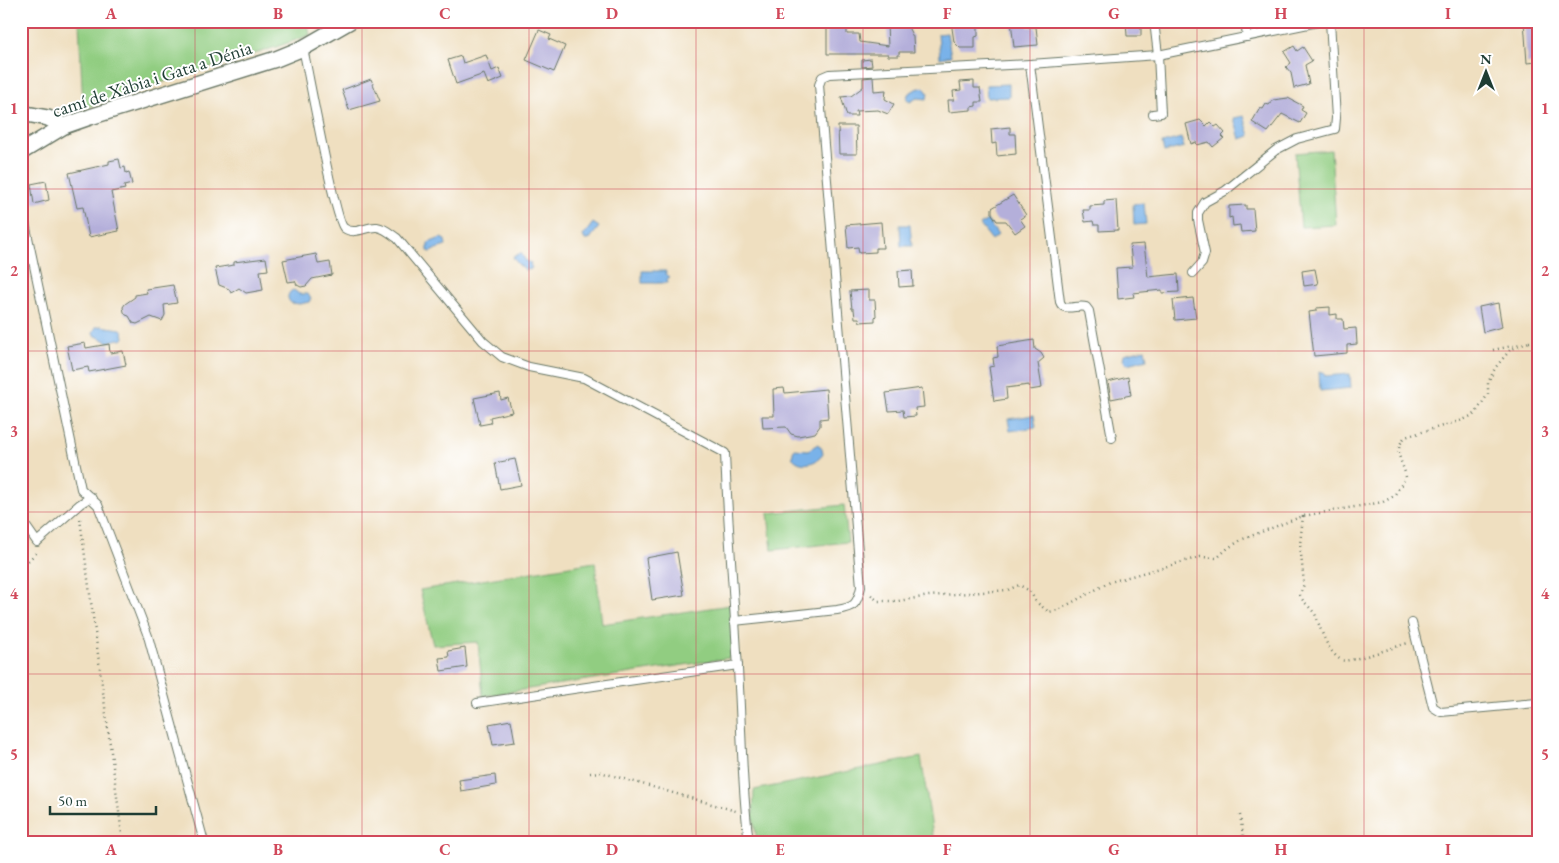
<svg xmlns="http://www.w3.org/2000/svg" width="1559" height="863" viewBox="0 0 1559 863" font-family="'EB Garamond',serif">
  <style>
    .green { fill: #91cd81; stroke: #58855a }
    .water { fill: #79b2e9; stroke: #4c788e }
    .building { fill: #b4afda }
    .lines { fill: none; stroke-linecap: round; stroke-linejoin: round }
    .lane-casing { stroke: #687665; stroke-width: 10 }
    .street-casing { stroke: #687665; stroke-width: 18 }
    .path { stroke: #687665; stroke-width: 2.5; stroke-dasharray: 1 4; stroke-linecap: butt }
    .lane { stroke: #fff; stroke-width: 8 }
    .street { stroke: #fff; stroke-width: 15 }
    .grid { fill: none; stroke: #d1495b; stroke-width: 1; stroke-opacity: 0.55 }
    .labels { text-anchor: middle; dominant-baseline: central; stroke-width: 4; stroke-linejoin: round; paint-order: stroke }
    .street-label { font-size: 19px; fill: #1f3d34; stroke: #fff }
    .neatline { fill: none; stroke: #d1495b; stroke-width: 2 }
    .grid-label { font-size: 16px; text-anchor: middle; font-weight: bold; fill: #d1495b }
  </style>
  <rect width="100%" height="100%" fill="#fff"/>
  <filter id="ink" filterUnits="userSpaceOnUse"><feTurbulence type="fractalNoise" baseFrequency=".02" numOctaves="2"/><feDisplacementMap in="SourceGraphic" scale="10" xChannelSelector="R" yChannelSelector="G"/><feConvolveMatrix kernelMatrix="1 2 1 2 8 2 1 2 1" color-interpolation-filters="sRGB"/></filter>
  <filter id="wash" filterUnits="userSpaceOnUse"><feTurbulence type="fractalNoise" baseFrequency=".0096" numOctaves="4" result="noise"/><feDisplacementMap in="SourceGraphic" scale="20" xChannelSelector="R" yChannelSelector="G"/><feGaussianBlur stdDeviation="1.12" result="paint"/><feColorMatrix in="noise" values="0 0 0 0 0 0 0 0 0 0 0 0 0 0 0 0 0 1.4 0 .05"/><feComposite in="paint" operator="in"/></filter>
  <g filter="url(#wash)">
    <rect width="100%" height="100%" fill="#efdfc0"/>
    <g class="green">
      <path d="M79,21h228l3,14c-75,28 -153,46 -227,74z"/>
      <polygon points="1331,150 1336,225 1301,227 1295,153"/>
      <polygon points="844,505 848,542 772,550 768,513"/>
      <polygon points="595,562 602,624 730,605 733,649 729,658 483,696 478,642 433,645 420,590"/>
      <polygon points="921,757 934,842 757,842 753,816 754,790"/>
    </g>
    <g class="water">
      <polygon points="947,33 951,56 940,58 938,34"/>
      <polygon points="1009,84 1009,97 987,98 986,85"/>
      <polygon points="924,87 928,93 927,99 917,98 910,102 907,100 908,94 916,89"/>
      <polygon points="1244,116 1250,136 1240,139 1234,118"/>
      <polygon points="1181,138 1184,147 1164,152 1162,143"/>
      <polygon points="1144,203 1146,224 1134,225 1133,204"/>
      <polygon points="987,220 998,235 992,240 980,225"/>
      <polygon points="593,223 599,227 589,240 585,240 583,236"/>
      <polygon points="900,225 910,225 912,246 901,246"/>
      <polygon points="441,238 445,240 446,246 436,249 431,252 428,251 428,243"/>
      <polygon points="521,253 525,260 531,263 530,265 532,267 530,270 527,269 526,271 518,264 513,257"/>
      <polygon points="642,271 666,271 666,274 670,277 667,279 667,283 642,283"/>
      <path d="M294,290l5,4h9l3,5 -2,3 -9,2 -9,-1c-4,-4 -4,-8 0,-12z"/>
      <polygon points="100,326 121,329 123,331 124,338 122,340 118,339 108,342 94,335 93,332 96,327"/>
      <polygon points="1145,349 1147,359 1127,364 1123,360 1124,354"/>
      <polygon points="1319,372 1324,372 1325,376 1350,374 1351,388 1320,391"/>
      <polygon points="1034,415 1036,427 1010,431 1008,419"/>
      <path d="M818,444l4,5 1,5c-6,10 -23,14 -31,3l2,-8 14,1z"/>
    </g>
    <g id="blocks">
      <g class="building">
        <polygon points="951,21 971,21 971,25 978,25 978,36 975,37 975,48 960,48 954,42"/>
        <polygon points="1011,21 1028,21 1028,27 1036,27 1038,45 1014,47"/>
        <polygon points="1126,21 1141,21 1141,36 1127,36"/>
        <polygon points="1524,21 1535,21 1536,40 1538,40 1538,62 1527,63"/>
        <polygon points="906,23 913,37 914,52 899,52 899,56 888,56 888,54 827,54 827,26 847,28 847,34 859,34 860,42 888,46 887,24"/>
        <polygon points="539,30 551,35 549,39 565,46 554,72 526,60"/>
        <polygon points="1294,46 1297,51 1303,47 1312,61 1305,65 1309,84 1294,88 1291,73 1286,67 1291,63 1284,52"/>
        <polygon points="486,55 492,71 499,68 503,78 488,84 484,74 456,84 448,60 461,56 463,63"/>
        <polygon points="871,59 872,66 862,67 862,60"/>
        <polygon points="873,77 874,91 886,90 885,99 894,104 888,114 878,110 856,111 857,116 847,116 841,97 851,96 863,87 863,78"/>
        <polygon points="371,79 380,101 349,110 342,90"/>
        <polygon points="974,81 974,88 980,88 982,102 976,102 976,106 971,107 971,110 949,112 948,100 954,100 953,91 961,90 960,82"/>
        <polygon points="1288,98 1303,106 1301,110 1306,113 1300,123 1282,114 1268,132 1252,122 1260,108 1263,109 1266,104 1269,105 1273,100"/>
        <polygon points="1200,120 1206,126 1210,122 1215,127 1218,125 1225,133 1222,136 1224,138 1213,147 1209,142 1197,145 1196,142 1191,144 1186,124"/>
        <polygon points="838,126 856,126 857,154 839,154"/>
        <polygon points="1010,127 1010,134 1015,134 1016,154 997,156 996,143 992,144 991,129"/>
        <polygon points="119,159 121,168 125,167 126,173 129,172 132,184 124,186 125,189 111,192 119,231 89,237 83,207 77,208 69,173 109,164 109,161"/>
        <polygon points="46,181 49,200 34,204 31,184"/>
        <polygon points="1013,195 1026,215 1020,219 1025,226 1015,233 1006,221 997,221 992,214 992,208"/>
        <polygon points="1116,200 1118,230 1099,231 1099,225 1094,225 1093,221 1085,222 1083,210 1090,210 1090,206 1104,205 1104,201"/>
        <polygon points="1246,205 1246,209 1253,209 1255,231 1241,232 1240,225 1233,226 1232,217 1229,218 1229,206"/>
        <polygon points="881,222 883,248 876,248 876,252 859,253 858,247 848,248 846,225"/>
        <polygon points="1144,244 1148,277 1178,274 1179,292 1162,293 1162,290 1133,293 1134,297 1118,299 1116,268 1132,267 1130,245"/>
        <polygon points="316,254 318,264 330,262 332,275 312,279 306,286 301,287 297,285 295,281 288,282 283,260"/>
        <polygon points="266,258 268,270 260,271 263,290 246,293 239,288 231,293 229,289 219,285 215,268 234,265 234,262"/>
        <polygon points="1315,269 1318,284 1304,286 1302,271"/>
        <polygon points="912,270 913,286 899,287 898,271"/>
        <polygon points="173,285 177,303 164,305 165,315 162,321 151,317 137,324 133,323 129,316 126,315 124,312 123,307 125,304 135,297 135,295 147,293 146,289"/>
        <polygon points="869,290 869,300 875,300 876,316 875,317 875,321 860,322 859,318 855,318 854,309 852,309 850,291"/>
        <polygon points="1193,298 1196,318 1175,320 1173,300"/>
        <polygon points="1498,303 1502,327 1483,332 1479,307"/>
        <polygon points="1330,307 1330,315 1337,314 1337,319 1343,319 1344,329 1356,328 1357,344 1347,345 1347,353 1314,356 1309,312 1316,311 1316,308"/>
        <polygon points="1034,340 1035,349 1041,353 1044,358 1038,363 1042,388 1030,390 1029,385 1006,388 1007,399 994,401 989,367 994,366 993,358 998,357 997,346"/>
        <polygon points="85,343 86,348 109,344 110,353 123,351 126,365 89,372 88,367 72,370 67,346"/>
        <polygon points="1128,377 1131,395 1111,399 1108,382"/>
        <polygon points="784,388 785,393 826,389 828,418 820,419 820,426 815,433 798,436 791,434 786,427 763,428 762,416 774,416 773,389"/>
        <polygon points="922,388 924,407 915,408 916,416 904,417 903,410 889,411 886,393"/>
        <polygon points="500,393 501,400 508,398 512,412 490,417 491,423 480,425 474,398"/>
        <polygon points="515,459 521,485 500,489 495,463"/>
        <polygon points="677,552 684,595 652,600 646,558"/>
        <polygon points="465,648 467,667 441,671 439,658 449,657 448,651"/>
        <polygon points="511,720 515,742 493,745 489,724"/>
        <polygon points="495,775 496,785 461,791 459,780"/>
      </g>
    </g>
  </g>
  <g filter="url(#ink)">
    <use href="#blocks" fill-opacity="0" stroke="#687665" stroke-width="1"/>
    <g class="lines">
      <g class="lane-casing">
        <g id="lane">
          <polyline points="1245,21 1247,37"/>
          <path d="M303,48c5,22 32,173 41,180 11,8 22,-2 33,-1 8,1 14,7 20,11l86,103 19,16 27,10 55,11 141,75c3,78 10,156 14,234 3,52 3,104 10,155"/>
          <path d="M1030,64l30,238c4,11 17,2 26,5l3,4 23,127"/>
          <polyline points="1153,114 1161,113 1158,55 1154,21"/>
          <polyline points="21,204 81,489 98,505 148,636 204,842"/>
          <polyline points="1193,273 1202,263 1205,253 1198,220 1198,213 1205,202 1225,191 1276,150 1297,139 1335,129 1336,118 1330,21"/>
          <polyline points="21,519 37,542 80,504 91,497"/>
          <path d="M734,621l103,-11c17,-3 20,-5 24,-23l-42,-502 3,-8 7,-3 201,-10 128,-9 165,-34"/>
          <polyline points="1412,623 1433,707 1441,712 1536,703"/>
          <polyline points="477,703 738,665"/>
        </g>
      </g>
      <g class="street-casing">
        <g id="street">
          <polyline points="21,113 48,118 64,126"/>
          <polyline points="21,152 64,126 90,117 276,59 303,48 350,21"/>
        </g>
      </g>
      <g class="path">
        <polyline points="1529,342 1538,341"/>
        <polyline points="1493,350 1521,344"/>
        <path d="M1303,516l-3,28 4,40 -4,11c3,8 12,13 16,21 5,14 11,35 25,44 6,4 56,-14 67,-17"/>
        <polyline points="80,519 123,842"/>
        <polyline points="21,568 36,553"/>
        <path d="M871,595l7,6h20l31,-5 79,-6 11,-5 11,6 6,11 13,10 9,-2 52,-28 90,-25 17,1 11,-10 15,-9 60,-23 80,-14 11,-6 12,-19c-3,-16 -14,-25 -1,-40l58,-17 12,-6 13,-20v-11l7,-15 15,-18 19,-8"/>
        <polyline points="590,773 600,772 736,811"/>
        <polyline points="1240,815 1244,842"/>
      </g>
      <use href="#lane" class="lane"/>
      <use href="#street" class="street"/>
    </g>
  </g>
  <path class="grid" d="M195,21v821M362,21v821M529,21v821M696,21v821M863,21v821M1030,21v821M1197,21v821M1364,21v821M21,189h1517M21,351h1517M21,512h1517M21,674h1517"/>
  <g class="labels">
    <g class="street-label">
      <text transform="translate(152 79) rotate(-18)">camí de Xàbia i Gata a Dénia</text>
    </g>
  </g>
  <rect width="1559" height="863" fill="none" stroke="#fff" stroke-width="55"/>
  <g transform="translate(1486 72)" stroke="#ffffff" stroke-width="4" paint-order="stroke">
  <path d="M0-4L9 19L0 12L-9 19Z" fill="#1f3d34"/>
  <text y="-8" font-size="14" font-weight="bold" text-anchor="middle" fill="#1f3d34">N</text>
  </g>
  <path d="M50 806v8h106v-8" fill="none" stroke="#1f3d34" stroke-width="2.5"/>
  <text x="58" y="806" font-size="15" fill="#1f3d34" stroke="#ffffff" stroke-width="4" paint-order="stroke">50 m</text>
  <rect x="28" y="28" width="1504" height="808" class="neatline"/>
  <g class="grid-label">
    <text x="111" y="19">A</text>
    <text x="278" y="19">B</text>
    <text x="445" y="19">C</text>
    <text x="612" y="19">D</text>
    <text x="780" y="19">E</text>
    <text x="947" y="19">F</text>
    <text x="1114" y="19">G</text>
    <text x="1281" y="19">H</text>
    <text x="1448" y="19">I</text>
    <text x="14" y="114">1</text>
    <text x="1545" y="114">1</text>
    <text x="14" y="276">2</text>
    <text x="1545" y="276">2</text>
    <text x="14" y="437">3</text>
    <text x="1545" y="437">3</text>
    <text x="14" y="599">4</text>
    <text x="1545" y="599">4</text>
    <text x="14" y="760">5</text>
    <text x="1545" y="760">5</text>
    <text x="111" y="855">A</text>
    <text x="278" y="855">B</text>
    <text x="445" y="855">C</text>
    <text x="612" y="855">D</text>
    <text x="780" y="855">E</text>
    <text x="947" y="855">F</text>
    <text x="1114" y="855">G</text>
    <text x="1281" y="855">H</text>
    <text x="1448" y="855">I</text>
  </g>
</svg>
